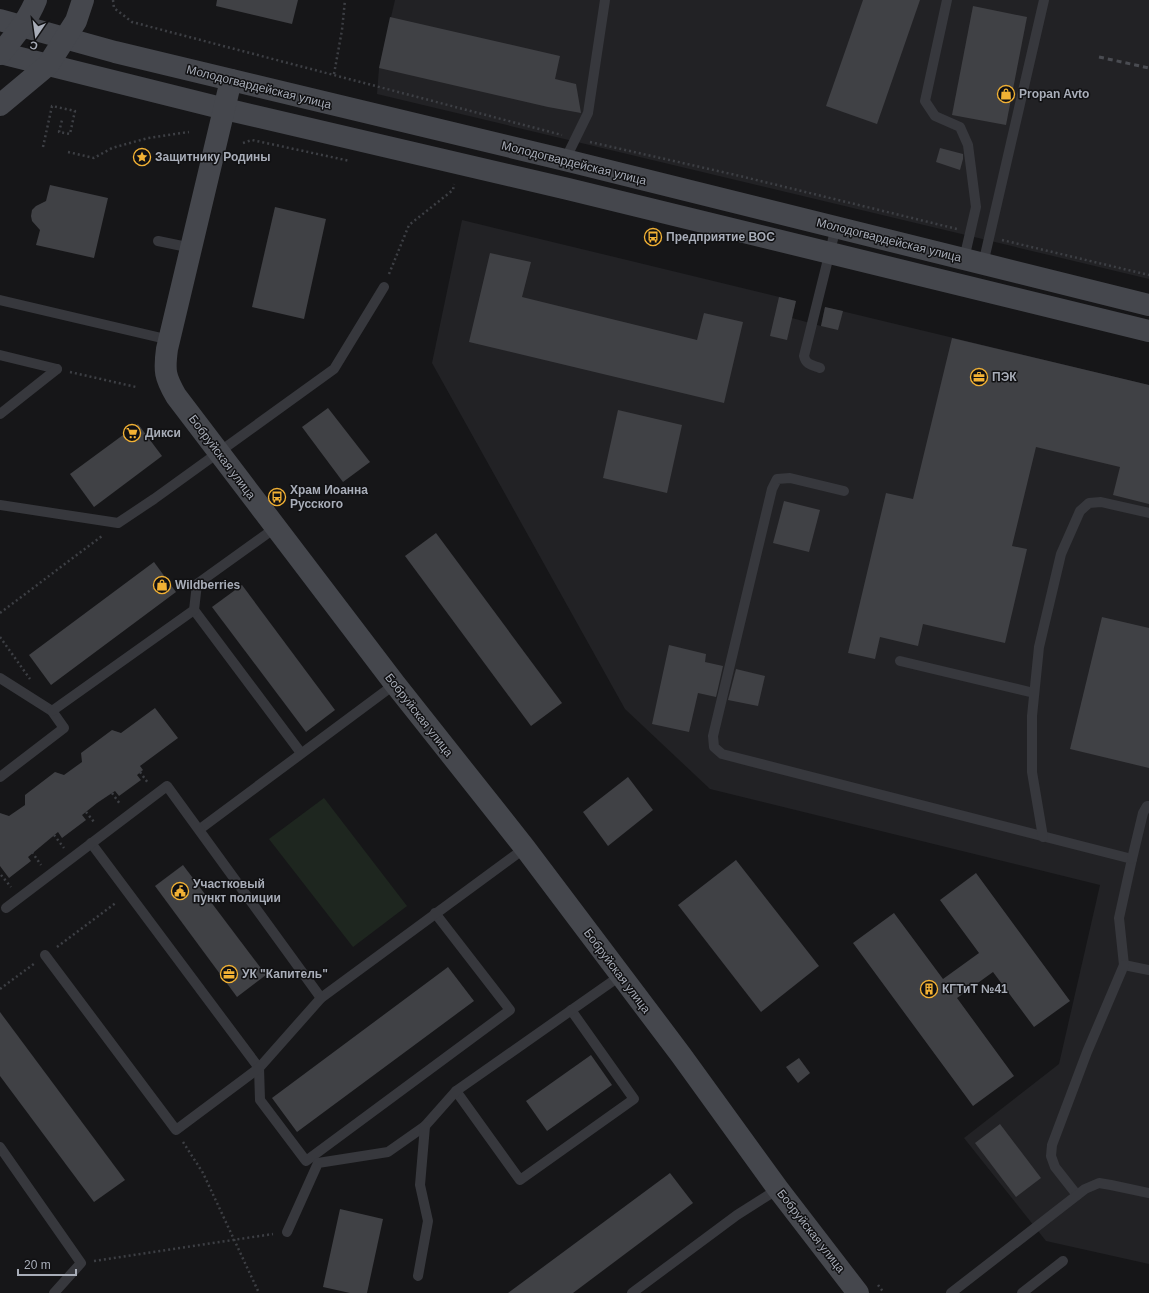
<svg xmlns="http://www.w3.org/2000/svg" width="1149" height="1293" viewBox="0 0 1149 1293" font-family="Arial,sans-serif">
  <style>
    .built { fill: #222225 }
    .green { fill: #1e261f }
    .building { fill: #404145 }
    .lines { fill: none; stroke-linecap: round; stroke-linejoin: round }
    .path { stroke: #3d3f44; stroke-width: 2.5; stroke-dasharray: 2 3; stroke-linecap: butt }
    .lane { stroke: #37383d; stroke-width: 10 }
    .secondary { stroke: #45474d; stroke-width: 22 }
    .rail { stroke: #4a4c52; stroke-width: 3; stroke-dasharray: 5 4; stroke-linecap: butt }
    .labels { text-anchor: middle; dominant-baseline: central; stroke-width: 3; stroke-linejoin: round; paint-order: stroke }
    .street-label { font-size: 12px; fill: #a8adb8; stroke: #111113 }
    .poi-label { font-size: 12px; font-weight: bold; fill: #a8adb8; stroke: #111113; text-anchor: start }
  </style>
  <rect width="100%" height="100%" fill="#161618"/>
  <g class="built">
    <polygon points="395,0 1149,0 1149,279 377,94 379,68"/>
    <polygon points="462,220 796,301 792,318 821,326 825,307 1149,385 1149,1264 1046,1241 964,1138 1059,1064 1100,885 710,789 625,709 432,363"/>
  </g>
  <polygon class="green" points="324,798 407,906 353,947 269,839"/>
  <g class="building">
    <polygon points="217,0 298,0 292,24 216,6"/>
    <polygon points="863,0 920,0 877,124 826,106"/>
    <polygon points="973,6 1027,17 1006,125 952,115"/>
    <polygon points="390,17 560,56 555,79 576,84 581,113 548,107 379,68"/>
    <polygon points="940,148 963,154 963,159 960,170 936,162"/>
    <polygon points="50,185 108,198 94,258 36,245 40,230 32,221 31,216 32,210 36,206 46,201"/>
    <polygon points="275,207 326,219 304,319 252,307"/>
    <polygon points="490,253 531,262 522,297 697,340 704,313 743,322 724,403 469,342"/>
    <polygon points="779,297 796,301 787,340 770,336"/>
    <polygon points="825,307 843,311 838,330 821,326"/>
    <polygon points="952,338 1149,385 1149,504 1113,495 1120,467 1036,447 1012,546 1027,549 1005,643 923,624 918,646 880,637 875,659 848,653 886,493 913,499"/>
    <polygon points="328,408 370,462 343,482 302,427"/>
    <polygon points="618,410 682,425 667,493 603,478"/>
    <polygon points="138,424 162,456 94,507 70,474"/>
    <polygon points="784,501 820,510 809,552 773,543"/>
    <polygon points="436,533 562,703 531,726 405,556"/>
    <polygon points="154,562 176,592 51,685 29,655"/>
    <polygon points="242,585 335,710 306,732 212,607"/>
    <polygon points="1102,617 1149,628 1149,768 1070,749"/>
    <polygon points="669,645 706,654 705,662 723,666 716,697 698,693 689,732 652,724"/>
    <polygon points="736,669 765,676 758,706 728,700"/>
    <polygon points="155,708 178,738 140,766 143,770 137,775 141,780 119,796 115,791 97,803 82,815 86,820 62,838 58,832 28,857 31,861 9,878 0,866 0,813 9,816 25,805 25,795 55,772 64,775 82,762 81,753 112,730 121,733"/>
    <polygon points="628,777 653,810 608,846 583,812"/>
    <polygon points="736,860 819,966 761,1012 678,905"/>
    <polygon points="183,865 266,975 237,997 155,886"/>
    <polygon points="976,873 1070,1001 1034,1027 993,972 957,998 1014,1076 973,1106 853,943 894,913 943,979 979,953 940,900"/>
    <polygon points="448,967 474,1001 297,1132 272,1098"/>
    <polygon points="0,1012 125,1180 94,1202 0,1076"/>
    <polygon points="591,1055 612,1085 547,1131 526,1101"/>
    <polygon points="799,1058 810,1073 798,1083 786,1067"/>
    <polygon points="1000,1124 1041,1178 1016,1197 975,1143"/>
    <polygon points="670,1173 693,1203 573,1293 508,1293"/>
    <polygon points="340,1209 383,1219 367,1293 350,1293 323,1287"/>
  </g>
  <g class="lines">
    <g class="path">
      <polyline points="113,0 114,8 132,22 562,135"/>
      <polyline points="334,74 342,30 345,0"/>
      <polyline points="590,142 740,176 957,229"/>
      <polyline points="243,143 252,140 350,161"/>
      <polyline points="43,147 52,106 75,111 70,134 59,132 62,120"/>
      <polyline points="68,152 94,158 112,148 148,138 189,132"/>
      <polyline points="1002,240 1149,275"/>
      <polyline points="389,274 409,225 453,190 454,184"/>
      <polyline points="70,372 136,387"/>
      <polyline points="0,613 102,536"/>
      <polyline points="0,637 30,679"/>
      <polyline points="140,772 148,783"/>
      <polyline points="112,793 120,804"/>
      <polyline points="86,812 94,822"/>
      <polyline points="54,835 64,848"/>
      <polyline points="32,852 41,865"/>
      <polyline points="1,875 11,887"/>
      <polyline points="57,947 117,902"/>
      <polyline points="0,989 35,963"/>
      <polyline points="183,1142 203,1173 259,1293"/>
      <polyline points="94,1261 273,1234"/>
      <polyline points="878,1285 884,1293"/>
    </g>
    <g class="lane">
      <polyline points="947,0 925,101 935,116 960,127 968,145 976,207 964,259"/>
      <polyline points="565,160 588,113 605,0"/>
      <polyline points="158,241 192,248"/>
      <polyline points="983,264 1044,0"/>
      <polyline points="0,300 170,340"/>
      <polyline points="0,355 57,369"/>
      <path d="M820,368c-8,-3 -14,-3 -16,-12l32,-129"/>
      <polyline points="0,414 57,369"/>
      <polyline points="844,491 790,478 777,479 772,489 713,736 714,747 722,754 1132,859 1119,918 1124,965 1149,970"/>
      <polyline points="0,505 118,523 154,499 334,369 384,287"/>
      <polyline points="194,610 301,753"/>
      <polyline points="900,661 1034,693"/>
      <polyline points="0,678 52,711 64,728 0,777"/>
      <polyline points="52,711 194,610 197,584 275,528"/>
      <polyline points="200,829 395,684"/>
      <polyline points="1043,837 1032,772 1032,716 1039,647 1061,554 1080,511 1089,503 1101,502 1149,513"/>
      <polyline points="91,843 259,1068 260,1100 306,1161 510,1010 435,913"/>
      <polyline points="1132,859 1143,813 1147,806 1149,806"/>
      <polyline points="6,908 167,786 321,998"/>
      <polyline points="45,955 176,1130 259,1068 321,998 525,848"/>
      <polyline points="456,1091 520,1180 634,1099 571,1010"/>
      <polyline points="0,1147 81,1263 54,1293"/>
      <polyline points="1077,1195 1055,1167 1051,1156 1052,1145 1087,1052 1124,965"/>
      <polyline points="287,1232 318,1163 388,1152 425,1126 456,1091 620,976"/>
      <polyline points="418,1276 428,1221 420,1185 425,1126"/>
      <polyline points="632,1293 737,1215 778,1189"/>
      <polyline points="951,1293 1085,1189 1099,1183 1111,1185 1149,1193"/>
      <polyline points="1022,1293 1063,1261"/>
    </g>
    <g class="secondary">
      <polyline points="0,20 115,52 565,160 1149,305"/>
      <polyline points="0,53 225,109 568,189 1149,331"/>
      <path d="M0,54c14,-17 28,-34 36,-54"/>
      <path d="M231,80l-64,269c-3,22 -2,28 9,47l219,288 130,164 156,207 97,134 80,104"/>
      <polyline points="0,105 48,65 76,21 83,0"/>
    </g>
    <polyline class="rail" points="1099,57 1149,68"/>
  </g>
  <defs>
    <g id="shop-ring" transform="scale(0.9)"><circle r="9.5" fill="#111113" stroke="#f2b134" stroke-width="1.5"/><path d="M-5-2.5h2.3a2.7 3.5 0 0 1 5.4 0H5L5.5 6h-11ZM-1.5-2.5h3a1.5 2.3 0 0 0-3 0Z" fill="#f2b134"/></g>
    <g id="sight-ring" transform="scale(0.9)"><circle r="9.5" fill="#111113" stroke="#f2b134" stroke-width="1.5"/><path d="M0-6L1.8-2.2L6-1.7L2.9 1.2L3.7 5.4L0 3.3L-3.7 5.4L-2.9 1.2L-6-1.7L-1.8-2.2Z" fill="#f2b134"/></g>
    <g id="bus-ring" transform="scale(0.9)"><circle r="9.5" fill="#111113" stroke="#f2b134" stroke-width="1.5"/><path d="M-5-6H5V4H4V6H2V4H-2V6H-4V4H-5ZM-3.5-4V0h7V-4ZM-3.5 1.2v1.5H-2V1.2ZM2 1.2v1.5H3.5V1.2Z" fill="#f2b134"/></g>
    <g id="office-ring" transform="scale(0.9)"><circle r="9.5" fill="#111113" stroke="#f2b134" stroke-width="1.5"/><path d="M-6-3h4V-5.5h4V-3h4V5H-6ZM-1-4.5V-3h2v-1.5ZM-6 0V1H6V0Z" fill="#f2b134"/></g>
    <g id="supermarket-ring" transform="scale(0.9)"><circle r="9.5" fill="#111113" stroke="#f2b134" stroke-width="1.5"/><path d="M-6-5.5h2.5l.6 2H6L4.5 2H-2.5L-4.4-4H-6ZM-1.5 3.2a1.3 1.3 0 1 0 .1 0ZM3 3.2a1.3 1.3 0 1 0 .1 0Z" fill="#f2b134"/></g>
    <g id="civic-ring" transform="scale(0.9)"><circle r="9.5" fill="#111113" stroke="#f2b134" stroke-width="1.5"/><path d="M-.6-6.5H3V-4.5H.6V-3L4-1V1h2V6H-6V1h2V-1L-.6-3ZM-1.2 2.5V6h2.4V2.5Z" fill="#f2b134"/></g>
    <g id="building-ring" transform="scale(0.9)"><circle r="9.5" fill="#111113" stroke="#f2b134" stroke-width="1.5"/><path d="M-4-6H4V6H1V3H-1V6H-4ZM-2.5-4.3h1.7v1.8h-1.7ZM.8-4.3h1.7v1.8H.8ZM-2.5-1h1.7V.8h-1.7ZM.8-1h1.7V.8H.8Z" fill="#f2b134"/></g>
  </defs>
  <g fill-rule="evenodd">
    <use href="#shop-ring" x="1006" y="94"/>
    <use href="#sight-ring" x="142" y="157"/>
    <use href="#bus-ring" x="653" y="237"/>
    <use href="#office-ring" x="979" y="377"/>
    <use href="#supermarket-ring" x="132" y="433"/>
    <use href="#bus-ring" x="277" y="497"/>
    <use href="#shop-ring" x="162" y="585"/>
    <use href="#civic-ring" x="180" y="891"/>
    <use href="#office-ring" x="229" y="974"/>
    <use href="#building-ring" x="929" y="989"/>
  </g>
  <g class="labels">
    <g class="street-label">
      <text transform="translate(259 87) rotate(14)">Молодогвардейская улица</text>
      <text transform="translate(574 163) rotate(14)">Молодогвардейская улица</text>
      <text transform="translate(889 240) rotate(14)">Молодогвардейская улица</text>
      <text transform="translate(222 457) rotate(53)">Бобруйская улица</text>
      <text transform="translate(419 715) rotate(52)">Бобруйская улица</text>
      <text transform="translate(617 971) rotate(53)">Бобруйская улица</text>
      <text transform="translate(811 1231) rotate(52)">Бобруйская улица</text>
    </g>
    <g class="poi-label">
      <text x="1019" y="94">Propan Avto</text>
      <text x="155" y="157">Защитнику Родины</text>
      <text x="666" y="237">Предприятие ВОС</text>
      <text x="992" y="377">ПЭК</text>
      <text x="145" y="433">Дикси</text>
      <text x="290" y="490">Храм Иоанна<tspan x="290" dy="14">Русского</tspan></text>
      <text x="175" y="585">Wildberries</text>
      <text x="193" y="884">Участковый<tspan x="193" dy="14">пункт полиции</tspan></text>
      <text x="242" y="974">УК "Капитель"</text>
      <text x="942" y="989">КГТиТ №41</text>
    </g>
  </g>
  <g transform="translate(36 36) rotate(193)" stroke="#111113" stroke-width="3" paint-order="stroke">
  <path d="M0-3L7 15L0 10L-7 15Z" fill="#a8adb8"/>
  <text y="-6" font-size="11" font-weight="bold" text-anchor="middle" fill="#a8adb8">С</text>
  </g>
  <path d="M18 1269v6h58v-6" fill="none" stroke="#a8adb8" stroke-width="2"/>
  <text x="24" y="1269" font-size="12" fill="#a8adb8" stroke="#111113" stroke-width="3" paint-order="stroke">20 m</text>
</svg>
